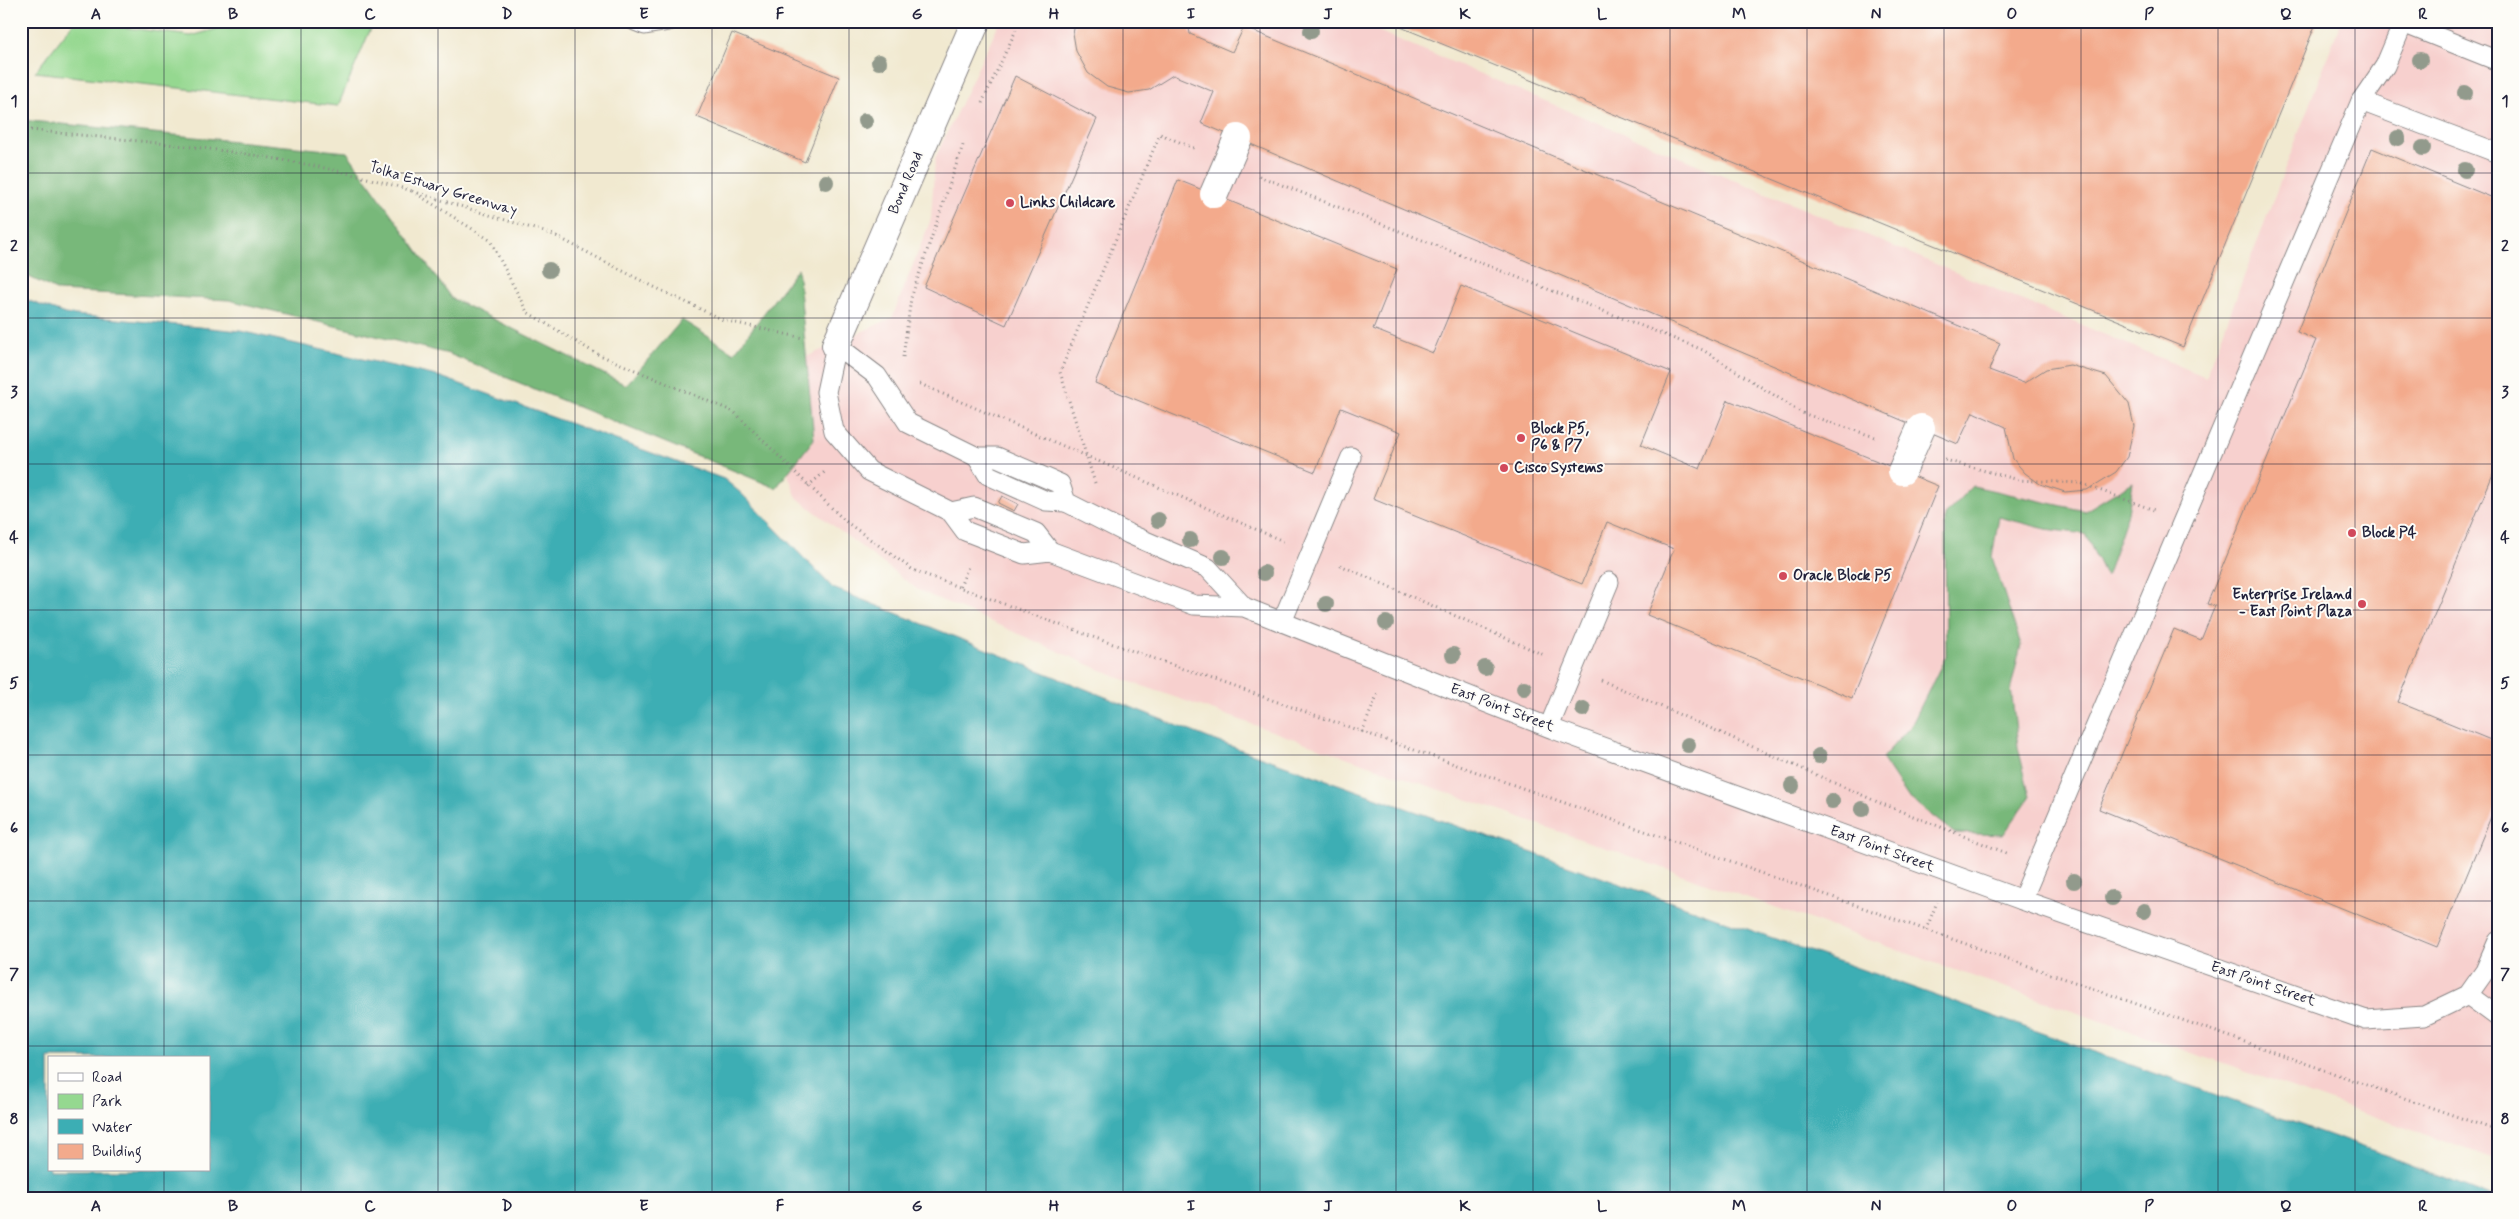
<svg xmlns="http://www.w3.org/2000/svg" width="2519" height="1219" viewBox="0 0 2519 1219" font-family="Mynerve,sans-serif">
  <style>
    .built { fill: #f7d0ce }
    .green { fill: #95d890; stroke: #5c7d66 }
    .forest { fill: #78b87a; stroke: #4d6d5a }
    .water { fill: #3caeb4; stroke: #2f6878; fill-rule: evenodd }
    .building { fill: #f3aa8c }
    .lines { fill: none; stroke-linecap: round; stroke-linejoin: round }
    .lane-casing { stroke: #8a8686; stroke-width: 21 }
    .street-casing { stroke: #8a8686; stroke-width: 30 }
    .path { stroke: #8a8686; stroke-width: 3; stroke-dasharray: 1 4; stroke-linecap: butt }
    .lane { stroke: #fff; stroke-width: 19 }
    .street { stroke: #fff; stroke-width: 28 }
    .street-bridge-casing { stroke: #8a8686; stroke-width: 30; stroke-linecap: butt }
    .street-bridge { stroke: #fff; stroke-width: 28 }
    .tree { fill: #929a8c }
    .grid { fill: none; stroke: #22223b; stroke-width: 1; stroke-opacity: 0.55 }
    .poi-dot { fill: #d1495b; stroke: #fdfcf7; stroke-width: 2 }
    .labels { text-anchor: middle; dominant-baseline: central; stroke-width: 4; stroke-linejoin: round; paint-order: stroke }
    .street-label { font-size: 15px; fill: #22223b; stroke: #fdfcf7 }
    .poi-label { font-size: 15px; font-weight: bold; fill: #22223b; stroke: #fdfcf7; text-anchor: start }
    .neatline { fill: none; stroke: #22223b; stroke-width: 2 }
    .grid-label { font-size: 16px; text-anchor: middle; font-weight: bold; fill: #22223b }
  </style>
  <rect width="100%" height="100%" fill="#fdfcf7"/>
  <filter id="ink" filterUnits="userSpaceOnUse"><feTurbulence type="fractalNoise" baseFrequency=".02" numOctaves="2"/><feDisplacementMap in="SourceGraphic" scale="10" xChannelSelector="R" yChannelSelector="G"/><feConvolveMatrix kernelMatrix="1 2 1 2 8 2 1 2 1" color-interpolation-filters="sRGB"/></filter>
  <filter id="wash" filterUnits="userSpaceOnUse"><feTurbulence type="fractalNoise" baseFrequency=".0096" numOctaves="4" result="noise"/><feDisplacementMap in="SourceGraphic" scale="20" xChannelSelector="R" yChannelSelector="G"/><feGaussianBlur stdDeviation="1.12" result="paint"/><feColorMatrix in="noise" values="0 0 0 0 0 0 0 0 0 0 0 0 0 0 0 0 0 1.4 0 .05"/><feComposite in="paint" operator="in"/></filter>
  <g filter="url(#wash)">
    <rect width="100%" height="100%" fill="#f1e9d0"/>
    <polygon class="built" points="1000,21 1354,21 2206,377 2341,21 2498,21 2498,1160 1117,677 918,590 797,498 770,428 793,363 892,318 931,219 935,158"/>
    <polygon class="green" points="75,21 191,36 246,21 374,21 338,106 35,72"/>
    <g class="forest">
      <polygon points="21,120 347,152 451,298 626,385 682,320 734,353 798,268 814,439 776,488 449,354 229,300 58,291 21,273"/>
      <polygon points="2133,482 2128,513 2106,577 2085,534 2046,529 1999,517 1992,557 2021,645 2011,688 2018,747 2030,797 2003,835 1954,833 1908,797 1882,758 1911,726 1946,656 1945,515 1973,486 2085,511"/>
    </g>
    <path class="water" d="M21,298l44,16 175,17 201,46 283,102 18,15 91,94 375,150 1172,415 115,45h-2474zM49,1058h160v112h-160z"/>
    <g id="blocks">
      <g class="building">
        <polygon points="1076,21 1188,21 1190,34 1232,52 1244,27 2000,343 1989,370 2024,383 2046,369 2070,365 2106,376 2129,404 2134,426 2127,457 2116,472 2087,490 2065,492 2040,484 2025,473 2013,459 2006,427 1973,412 1958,444 1201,123 1214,92 1173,75 1149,90 1129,93 1107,87 1088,73 1076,51 1073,33"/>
        <polygon points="1386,21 2317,21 2183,347"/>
        <polygon points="732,33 839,77 805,162 697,117"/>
        <polygon points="1015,76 1097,119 1006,325 924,287"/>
        <polygon points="2372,148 2498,200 2498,462 2398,702 2498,743 2498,800 2437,947 2099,809 2174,629 2201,640 2215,606 2207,604 2316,340 2297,332"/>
        <polygon points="1178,180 1397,269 1373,329 1433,353 1461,286 1671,372 1641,445 1700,469 1728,400 1938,486 1852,698 1647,615 1674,549 1607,522 1582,584 1373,499 1401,432 1341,408 1315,472 1095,383"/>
        <polygon points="1002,496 1018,504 1014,511 998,503"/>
      </g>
    </g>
  </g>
  <g filter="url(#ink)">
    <use href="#blocks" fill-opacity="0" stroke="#8a8686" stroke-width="1"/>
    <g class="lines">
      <g class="lane-casing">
        <g id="lane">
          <polyline points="635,21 645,25 669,21"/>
          <polyline points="2403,23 2498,61"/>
          <polyline points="2361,101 2498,153"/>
          <polyline points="977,457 988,475 1046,501 1066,502"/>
          <polyline points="951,512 974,507 1036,533 1050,551"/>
          <polyline points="1244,607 1208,568 1129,534 1066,502 1060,484 997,457 977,457 908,423 877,376 836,345 826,392 834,431 869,471 951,512 965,531 1024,554 1050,551 1194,605 1244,607 1553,729 2022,900 2366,1020 2424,1016 2468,995 2485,971 2498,941"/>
          <polyline points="1282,622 1351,457"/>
          <polyline points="1549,727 1609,582"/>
          <polyline points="2022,900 2361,101 2385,66 2404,21"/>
          <polyline points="2468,995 2498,1017"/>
        </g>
      </g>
      <g class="street-casing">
        <polyline id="street" points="836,345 976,21"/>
      </g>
      <g class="path">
        <polyline points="982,103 1016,30"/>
        <path d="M21,129c131,14 266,22 391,62"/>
        <polyline points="1259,176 1703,350 1802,413 1878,438"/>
        <polyline points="412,191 490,240 527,312 595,353 734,412 845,521 913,570 1090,636 2498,1131"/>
        <polyline points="418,193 554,235 646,283 723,320 803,338"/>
        <polyline points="903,357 911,298 963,145"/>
        <polyline points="920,384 1283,541"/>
        <polyline points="1945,460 2019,480 2080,483 2154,510"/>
        <polyline points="1095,483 1060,372 1160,134 1196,149"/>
        <polyline points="808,486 827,470"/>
        <polyline points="1340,565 1544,655"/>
        <polyline points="960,587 969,564"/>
        <polyline points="1601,680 1880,803 2009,854"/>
        <polyline points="1362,732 1378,693"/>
        <polyline points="1926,930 1937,902"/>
      </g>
      <use href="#lane" class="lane"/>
      <use href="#street" class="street"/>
      <g class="street-bridge-casing">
        <g id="street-bridge">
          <polyline points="1214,194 1238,138"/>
          <polyline points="1902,471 1921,428"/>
        </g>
      </g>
      <use href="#street-bridge" class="street-bridge"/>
    </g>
    <g class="tree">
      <circle cx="1311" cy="31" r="8"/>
      <circle cx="2420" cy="60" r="8"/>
      <circle cx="879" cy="62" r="8"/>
      <circle cx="2465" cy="93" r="8"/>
      <circle cx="865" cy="121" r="8"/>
      <circle cx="2398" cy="138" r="8"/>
      <circle cx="2423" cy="148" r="8"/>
      <circle cx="2465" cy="170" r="8"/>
      <circle cx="826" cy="182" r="8"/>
      <circle cx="549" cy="270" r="8"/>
      <circle cx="1158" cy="520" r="8"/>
      <circle cx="1190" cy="540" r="8"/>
      <circle cx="1223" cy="557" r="8"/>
      <circle cx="1264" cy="573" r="8"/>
      <circle cx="1326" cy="604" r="8"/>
      <circle cx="1386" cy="623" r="8"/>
      <circle cx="1453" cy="655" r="8"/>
      <circle cx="1485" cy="668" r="8"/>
      <circle cx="1524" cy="688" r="8"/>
      <circle cx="1583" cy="709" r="8"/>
      <circle cx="1688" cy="745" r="8"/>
      <circle cx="1819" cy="756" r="8"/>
      <circle cx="1792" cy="786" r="8"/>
      <circle cx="1832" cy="801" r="8"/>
      <circle cx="1862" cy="809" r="8"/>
      <circle cx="2074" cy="881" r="8"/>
      <circle cx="2112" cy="898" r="8"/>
      <circle cx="2144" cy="911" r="8"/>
    </g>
  </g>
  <path class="grid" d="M164,21v1037M301,21v1177M438,21v1177M575,21v1177M712,21v1177M849,21v1177M986,21v1177M1123,21v1177M1260,21v1177M1396,21v1177M1533,21v1177M1670,21v1177M1807,21v1177M1944,21v1177M2081,21v1177M2218,21v1177M2355,21v1177M21,173h2477M21,318h2477M21,464h2477M21,610h2477M21,755h2477M21,901h2477M21,1046h2477M164,1170v28"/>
  <g class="poi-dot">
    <circle cx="1010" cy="203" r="5"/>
    <circle cx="1521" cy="438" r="5"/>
    <circle cx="1504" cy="468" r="5"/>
    <circle cx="2352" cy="533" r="5"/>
    <circle cx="1783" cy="576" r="5"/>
    <circle cx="2362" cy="604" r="5"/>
  </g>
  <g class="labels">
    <g class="street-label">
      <text transform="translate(906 183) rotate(-67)">Bond Road</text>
      <text transform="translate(443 189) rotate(17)">Tolka Estuary Greenway</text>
      <text transform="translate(1502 708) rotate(21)">East Point Street</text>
      <text transform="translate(1882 849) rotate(20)">East Point Street</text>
      <text transform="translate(2263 984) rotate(19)">East Point Street</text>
    </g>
    <g class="poi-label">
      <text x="1020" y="203">Links Childcare</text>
      <text x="1531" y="429">Block P5,<tspan x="1531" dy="17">P6 &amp; P7</tspan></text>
      <text x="1514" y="468">Cisco Systems</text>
      <text x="2362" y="533">Block P4</text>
      <text x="1793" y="576">Oracle Block P5</text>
      <text x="2352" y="595" text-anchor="end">Enterprise Ireland<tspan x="2352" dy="17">- East Point Plaza</tspan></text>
    </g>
  </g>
  <rect width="2519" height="1219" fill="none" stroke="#fdfcf7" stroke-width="55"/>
  <rect x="48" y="1056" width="162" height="115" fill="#fdfcf7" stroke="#a5a5ac"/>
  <rect x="58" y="1073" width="25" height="8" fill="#ffffff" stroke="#a5a5ac"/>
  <text x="92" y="1082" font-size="15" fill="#22223b">Road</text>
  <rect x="58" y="1094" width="25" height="15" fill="#95d890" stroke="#a5a5ac"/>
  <text x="92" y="1106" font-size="15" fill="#22223b">Park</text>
  <rect x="58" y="1119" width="25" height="15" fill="#3caeb4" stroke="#a5a5ac"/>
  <text x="92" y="1132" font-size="15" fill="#22223b">Water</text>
  <rect x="58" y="1144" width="25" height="15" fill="#f3aa8c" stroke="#a5a5ac"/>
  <text x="92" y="1156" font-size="15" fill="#22223b">Building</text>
  <rect x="28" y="28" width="2464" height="1164" class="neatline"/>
  <g class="grid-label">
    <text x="96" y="19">A</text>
    <text x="233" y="19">B</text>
    <text x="370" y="19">C</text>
    <text x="507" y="19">D</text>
    <text x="644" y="19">E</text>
    <text x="780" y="19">F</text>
    <text x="917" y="19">G</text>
    <text x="1054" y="19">H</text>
    <text x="1191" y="19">I</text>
    <text x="1328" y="19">J</text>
    <text x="1465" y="19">K</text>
    <text x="1602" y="19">L</text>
    <text x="1739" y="19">M</text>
    <text x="1876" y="19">N</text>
    <text x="2012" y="19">O</text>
    <text x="2149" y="19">P</text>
    <text x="2286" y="19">Q</text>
    <text x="2423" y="19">R</text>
    <text x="14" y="106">1</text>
    <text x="2505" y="106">1</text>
    <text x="14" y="251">2</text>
    <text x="2505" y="251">2</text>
    <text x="14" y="397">3</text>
    <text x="2505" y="397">3</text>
    <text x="14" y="542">4</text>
    <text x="2505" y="542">4</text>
    <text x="14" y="688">5</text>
    <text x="2505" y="688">5</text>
    <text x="14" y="833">6</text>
    <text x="2505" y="833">6</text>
    <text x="14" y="979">7</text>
    <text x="2505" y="979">7</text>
    <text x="14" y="1124">8</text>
    <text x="2505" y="1124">8</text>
    <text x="96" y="1211">A</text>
    <text x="233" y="1211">B</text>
    <text x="370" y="1211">C</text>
    <text x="507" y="1211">D</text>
    <text x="644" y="1211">E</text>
    <text x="780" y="1211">F</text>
    <text x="917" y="1211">G</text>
    <text x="1054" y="1211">H</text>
    <text x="1191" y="1211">I</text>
    <text x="1328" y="1211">J</text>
    <text x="1465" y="1211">K</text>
    <text x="1602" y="1211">L</text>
    <text x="1739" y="1211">M</text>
    <text x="1876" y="1211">N</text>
    <text x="2012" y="1211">O</text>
    <text x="2149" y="1211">P</text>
    <text x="2286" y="1211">Q</text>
    <text x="2423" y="1211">R</text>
  </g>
</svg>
